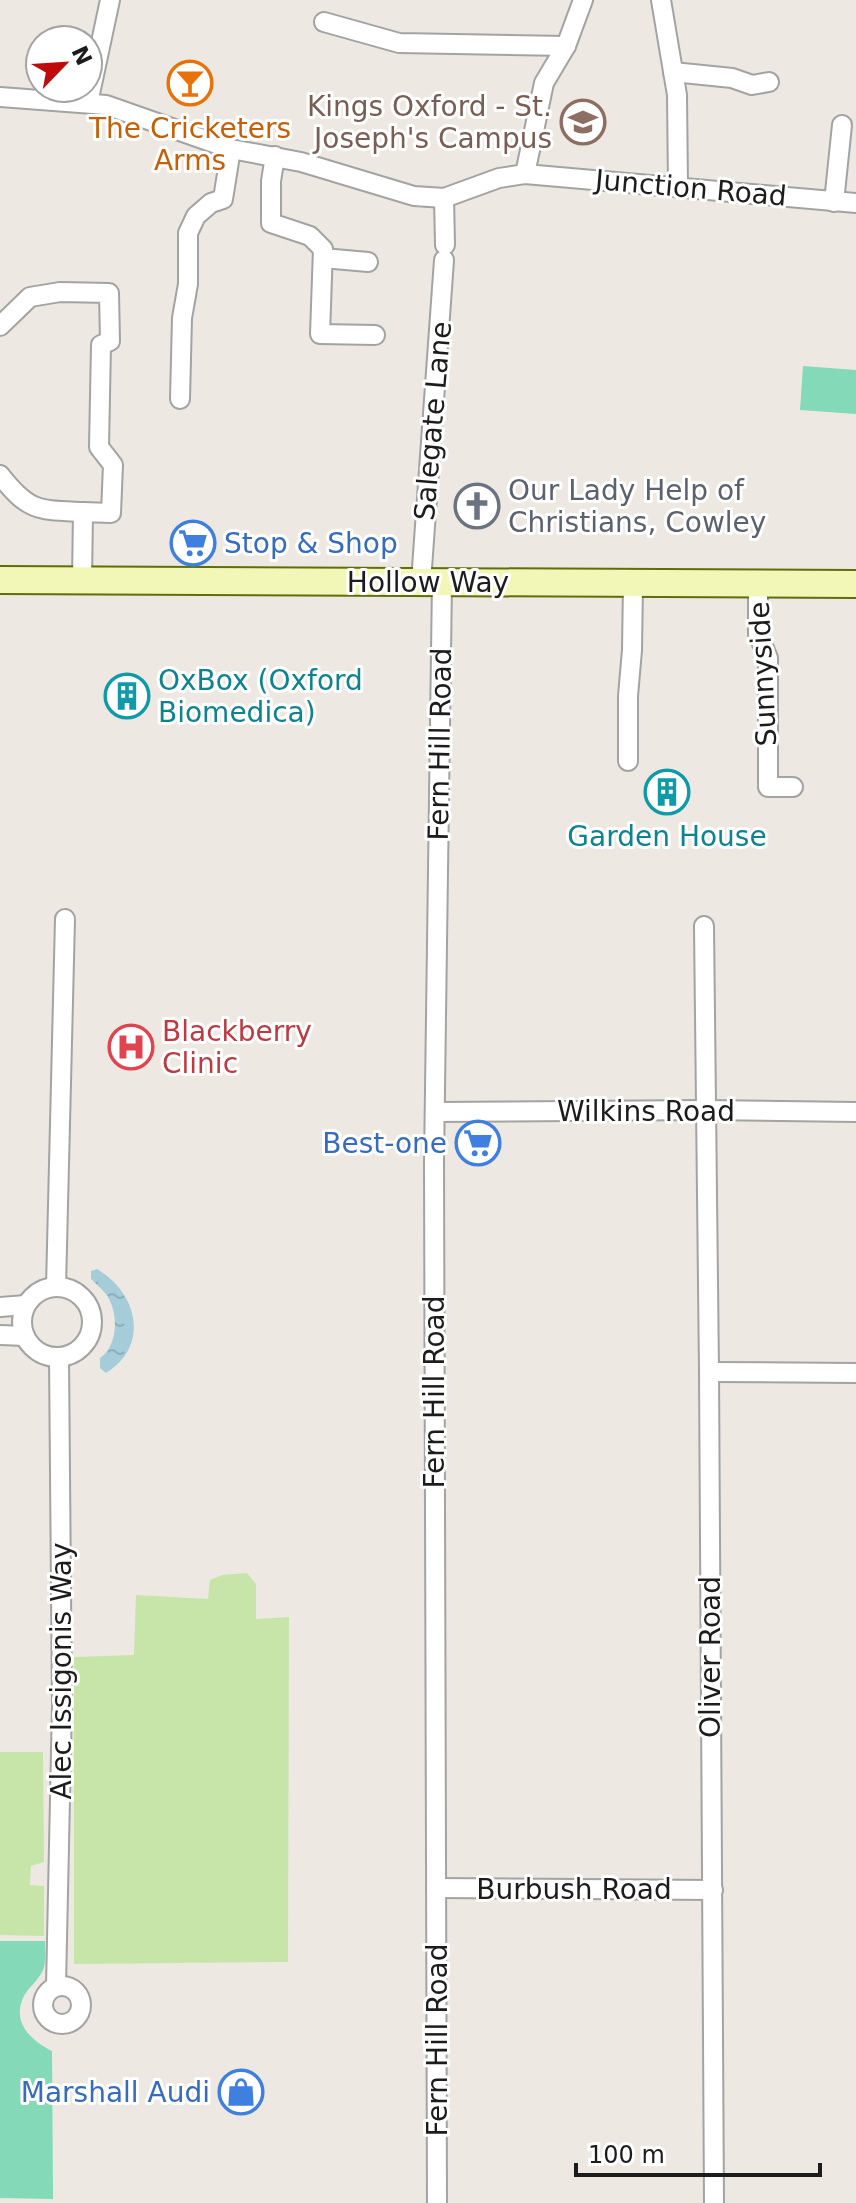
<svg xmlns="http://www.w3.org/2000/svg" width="856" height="2203" viewBox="0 0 856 2203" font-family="'DejaVu Sans',sans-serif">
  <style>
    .grass { fill: #c7e5a9 }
    .pitch { fill: #83d9b8 }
    .water { fill: url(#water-ripples) }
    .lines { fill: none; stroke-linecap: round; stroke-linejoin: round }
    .minor-casing { stroke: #a3a3a3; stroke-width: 22 }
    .secondary-casing { stroke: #616c0a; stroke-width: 30 }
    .minor { stroke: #fff; stroke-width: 18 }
    .secondary { stroke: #f2f6b7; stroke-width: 26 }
    .labels { text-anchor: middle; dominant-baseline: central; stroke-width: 6; stroke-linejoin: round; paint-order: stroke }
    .education-label { font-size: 28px; fill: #785e54; stroke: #fff; text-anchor: end }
    .food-label { font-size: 28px; fill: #c56008; stroke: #fff }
    .street-label { font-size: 28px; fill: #1c1c1c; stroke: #fff }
    .worship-label { font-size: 28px; fill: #5b616d; stroke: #fff; text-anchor: start }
    .shop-label { font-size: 28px; fill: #366cbe; stroke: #fff; text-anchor: end }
    .culture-label { font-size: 28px; fill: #0d838f; stroke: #fff; text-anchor: start }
    .health-label { font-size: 28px; fill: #be3a42; stroke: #fff; text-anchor: start }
  </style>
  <defs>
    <pattern id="water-ripples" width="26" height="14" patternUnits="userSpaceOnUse" patternTransform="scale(2)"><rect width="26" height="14" fill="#a4cdd9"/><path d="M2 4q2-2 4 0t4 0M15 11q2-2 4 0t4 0" fill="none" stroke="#8dafba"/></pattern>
  </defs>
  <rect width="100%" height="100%" fill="#ede9e2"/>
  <g class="grass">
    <polygon points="247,1573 256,1584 256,1619 289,1617 288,1962 74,1964 74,1657 134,1655 136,1595 208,1599 210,1580 222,1575"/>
    <polygon points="0,1752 43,1752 44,1862 31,1866 30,1885 44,1886 44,1936 0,1935"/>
  </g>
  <g class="pitch">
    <polygon points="803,366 856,370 856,414 800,410"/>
    <path d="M0,1941h45c0,8 1,18 -1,26 -3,11 -13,18 -19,27 -15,27 5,46 27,57l1,148 -53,-1z"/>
  </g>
  <path class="water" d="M97,1269c41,24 53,77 9,104l-6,-5v-10c19,-13 19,-48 5,-65 -4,-5 -10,-10 -14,-14v-8z"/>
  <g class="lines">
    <g class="minor-casing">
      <g id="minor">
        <polyline points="661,0 677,95 678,186"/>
        <polyline points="324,22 399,43 566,46"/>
        <polyline points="673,72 732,78 752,85 769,82"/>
        <polyline points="0,97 106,105 231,149 301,162 414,196 444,198 499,178 525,174 856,203"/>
        <polyline points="88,103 110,0"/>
        <polyline points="275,156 271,181 271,223 310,236 323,249 320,334 375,335"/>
        <polyline points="525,174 544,83 566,46 583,0"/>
        <polyline points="444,198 445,245"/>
        <polyline points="834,202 842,125"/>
        <polyline points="323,258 368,262"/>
        <polyline points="0,326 30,297 60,292 109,293 110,341 101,345 99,447 113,465 111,513 83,512 82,580"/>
        <polyline points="180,399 182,318 188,284 188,233 196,216 211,203 223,199 231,149"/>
        <path d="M0,475c29,37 38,35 83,37"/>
        <polyline points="421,582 444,260"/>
        <polyline points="758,584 758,634 768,658 768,787 793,787"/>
        <polyline points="628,761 628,696 632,650 633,584"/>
        <polyline points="704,926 709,1372 714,2203"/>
        <polyline points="436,1112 705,1110 856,1112"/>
        <polyline points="56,1287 65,919"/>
        <circle cx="57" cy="1322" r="35"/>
        <polyline points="0,1307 26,1305"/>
        <polyline points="0,1335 25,1336"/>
        <polyline points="709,1372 856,1373"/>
        <polyline points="436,1888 713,1890"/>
        <circle cx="62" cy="2005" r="19"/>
        <polyline points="56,1986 62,1705 59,1357"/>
        <polyline points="437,2203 434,1162 442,581"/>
      </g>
    </g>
    <g class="secondary-casing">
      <polyline id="secondary" points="0,580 856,584"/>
    </g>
    <use href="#minor" class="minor"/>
    <use href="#secondary" class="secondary"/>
  </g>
  <defs>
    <g id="bar-ring" transform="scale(2.3)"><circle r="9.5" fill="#fff" stroke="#e8710a" stroke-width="1.5"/><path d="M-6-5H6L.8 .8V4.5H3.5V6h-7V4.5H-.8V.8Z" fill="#e8710a"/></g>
    <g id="school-ring" transform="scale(2.3)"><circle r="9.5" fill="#fff" stroke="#8d6e63" stroke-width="1.5"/><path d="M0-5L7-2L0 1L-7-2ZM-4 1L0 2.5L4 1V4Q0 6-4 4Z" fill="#8d6e63"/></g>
    <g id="church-ring" transform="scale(2.3)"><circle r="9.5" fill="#fff" stroke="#6b7280" stroke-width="1.5"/><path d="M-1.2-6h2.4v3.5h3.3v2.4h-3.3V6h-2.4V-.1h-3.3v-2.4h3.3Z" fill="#6b7280"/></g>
    <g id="supermarket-ring" transform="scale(2.3)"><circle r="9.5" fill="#fff" stroke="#3f7fe0" stroke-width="1.5"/><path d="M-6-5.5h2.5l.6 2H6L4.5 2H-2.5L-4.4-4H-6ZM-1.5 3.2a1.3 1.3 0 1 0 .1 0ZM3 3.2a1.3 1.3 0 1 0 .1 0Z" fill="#3f7fe0"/></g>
    <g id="building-ring" transform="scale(2.3)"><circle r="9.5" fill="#fff" stroke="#0f9aa8" stroke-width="1.5"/><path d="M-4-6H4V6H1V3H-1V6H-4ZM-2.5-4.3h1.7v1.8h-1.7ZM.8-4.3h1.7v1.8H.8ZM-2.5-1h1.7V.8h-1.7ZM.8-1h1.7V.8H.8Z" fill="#0f9aa8"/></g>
    <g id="hospital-ring" transform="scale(2.3)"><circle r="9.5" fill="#fff" stroke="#e0444e" stroke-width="1.5"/><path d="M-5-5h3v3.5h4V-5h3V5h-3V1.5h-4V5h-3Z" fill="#e0444e"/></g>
    <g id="shop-ring" transform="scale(2.3)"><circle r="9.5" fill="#fff" stroke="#3f7fe0" stroke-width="1.5"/><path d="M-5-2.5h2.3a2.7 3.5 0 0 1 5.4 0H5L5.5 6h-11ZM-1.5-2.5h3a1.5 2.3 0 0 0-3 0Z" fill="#3f7fe0"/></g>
  </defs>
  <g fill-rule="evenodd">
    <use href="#bar-ring" x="190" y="83"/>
    <use href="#school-ring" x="583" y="122"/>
    <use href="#church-ring" x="477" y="506"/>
    <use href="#supermarket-ring" x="193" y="543"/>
    <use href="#building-ring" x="127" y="696"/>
    <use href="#building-ring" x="667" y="792"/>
    <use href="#hospital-ring" x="131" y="1047"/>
    <use href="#supermarket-ring" x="478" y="1143"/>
    <use href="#shop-ring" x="241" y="2092"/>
  </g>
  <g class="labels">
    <g class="education-label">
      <text x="552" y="106">Kings Oxford - St.<tspan x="552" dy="32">Joseph's Campus</tspan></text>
    </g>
    <g class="food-label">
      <text x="190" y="128">The Cricketers<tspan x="190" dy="32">Arms</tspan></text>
    </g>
    <g class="street-label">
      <text transform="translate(691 188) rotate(5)">Junction Road</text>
      <text transform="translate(433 421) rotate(-85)">Salegate Lane</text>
      <text x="428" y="582">Hollow Way</text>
      <text transform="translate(763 674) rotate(-93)">Sunnyside</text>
      <text transform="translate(440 744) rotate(-89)">Fern Hill Road</text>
      <text x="646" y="1111">Wilkins Road</text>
      <text transform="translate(434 1392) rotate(-90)">Fern Hill Road</text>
      <text transform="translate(710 1657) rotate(-90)">Oliver Road</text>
      <text transform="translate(61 1671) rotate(-90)">Alec Issigonis Way</text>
      <text x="574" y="1889">Burbush Road</text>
      <text transform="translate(437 2040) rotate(-90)">Fern Hill Road</text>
    </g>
    <g class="worship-label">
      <text x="508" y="490">Our Lady Help of<tspan x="508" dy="32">Christians, Cowley</tspan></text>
    </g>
    <g class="shop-label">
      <text x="224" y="543" text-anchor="start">Stop &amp; Shop</text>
      <text x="447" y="1143">Best-one</text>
      <text x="210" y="2092">Marshall Audi</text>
    </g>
    <g class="culture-label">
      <text x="158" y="680">OxBox (Oxford<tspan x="158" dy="32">Biomedica)</tspan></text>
      <text x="667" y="836" text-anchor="middle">Garden House</text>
    </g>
    <g class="health-label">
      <text x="162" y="1031">Blackberry<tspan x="162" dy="32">Clinic</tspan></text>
    </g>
  </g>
  <g transform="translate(64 64) rotate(65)"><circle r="38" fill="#ffffff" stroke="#a4a4a4" stroke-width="2"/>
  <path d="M0-6L14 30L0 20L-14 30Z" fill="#be0a0a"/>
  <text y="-12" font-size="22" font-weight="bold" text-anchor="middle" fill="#1c1c1c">N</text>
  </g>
  <path d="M576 2163v12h244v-12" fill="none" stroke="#1c1c1c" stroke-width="4"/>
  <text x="588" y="2163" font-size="24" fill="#1c1c1c" stroke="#ffffff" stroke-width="6" paint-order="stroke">100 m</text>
</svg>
